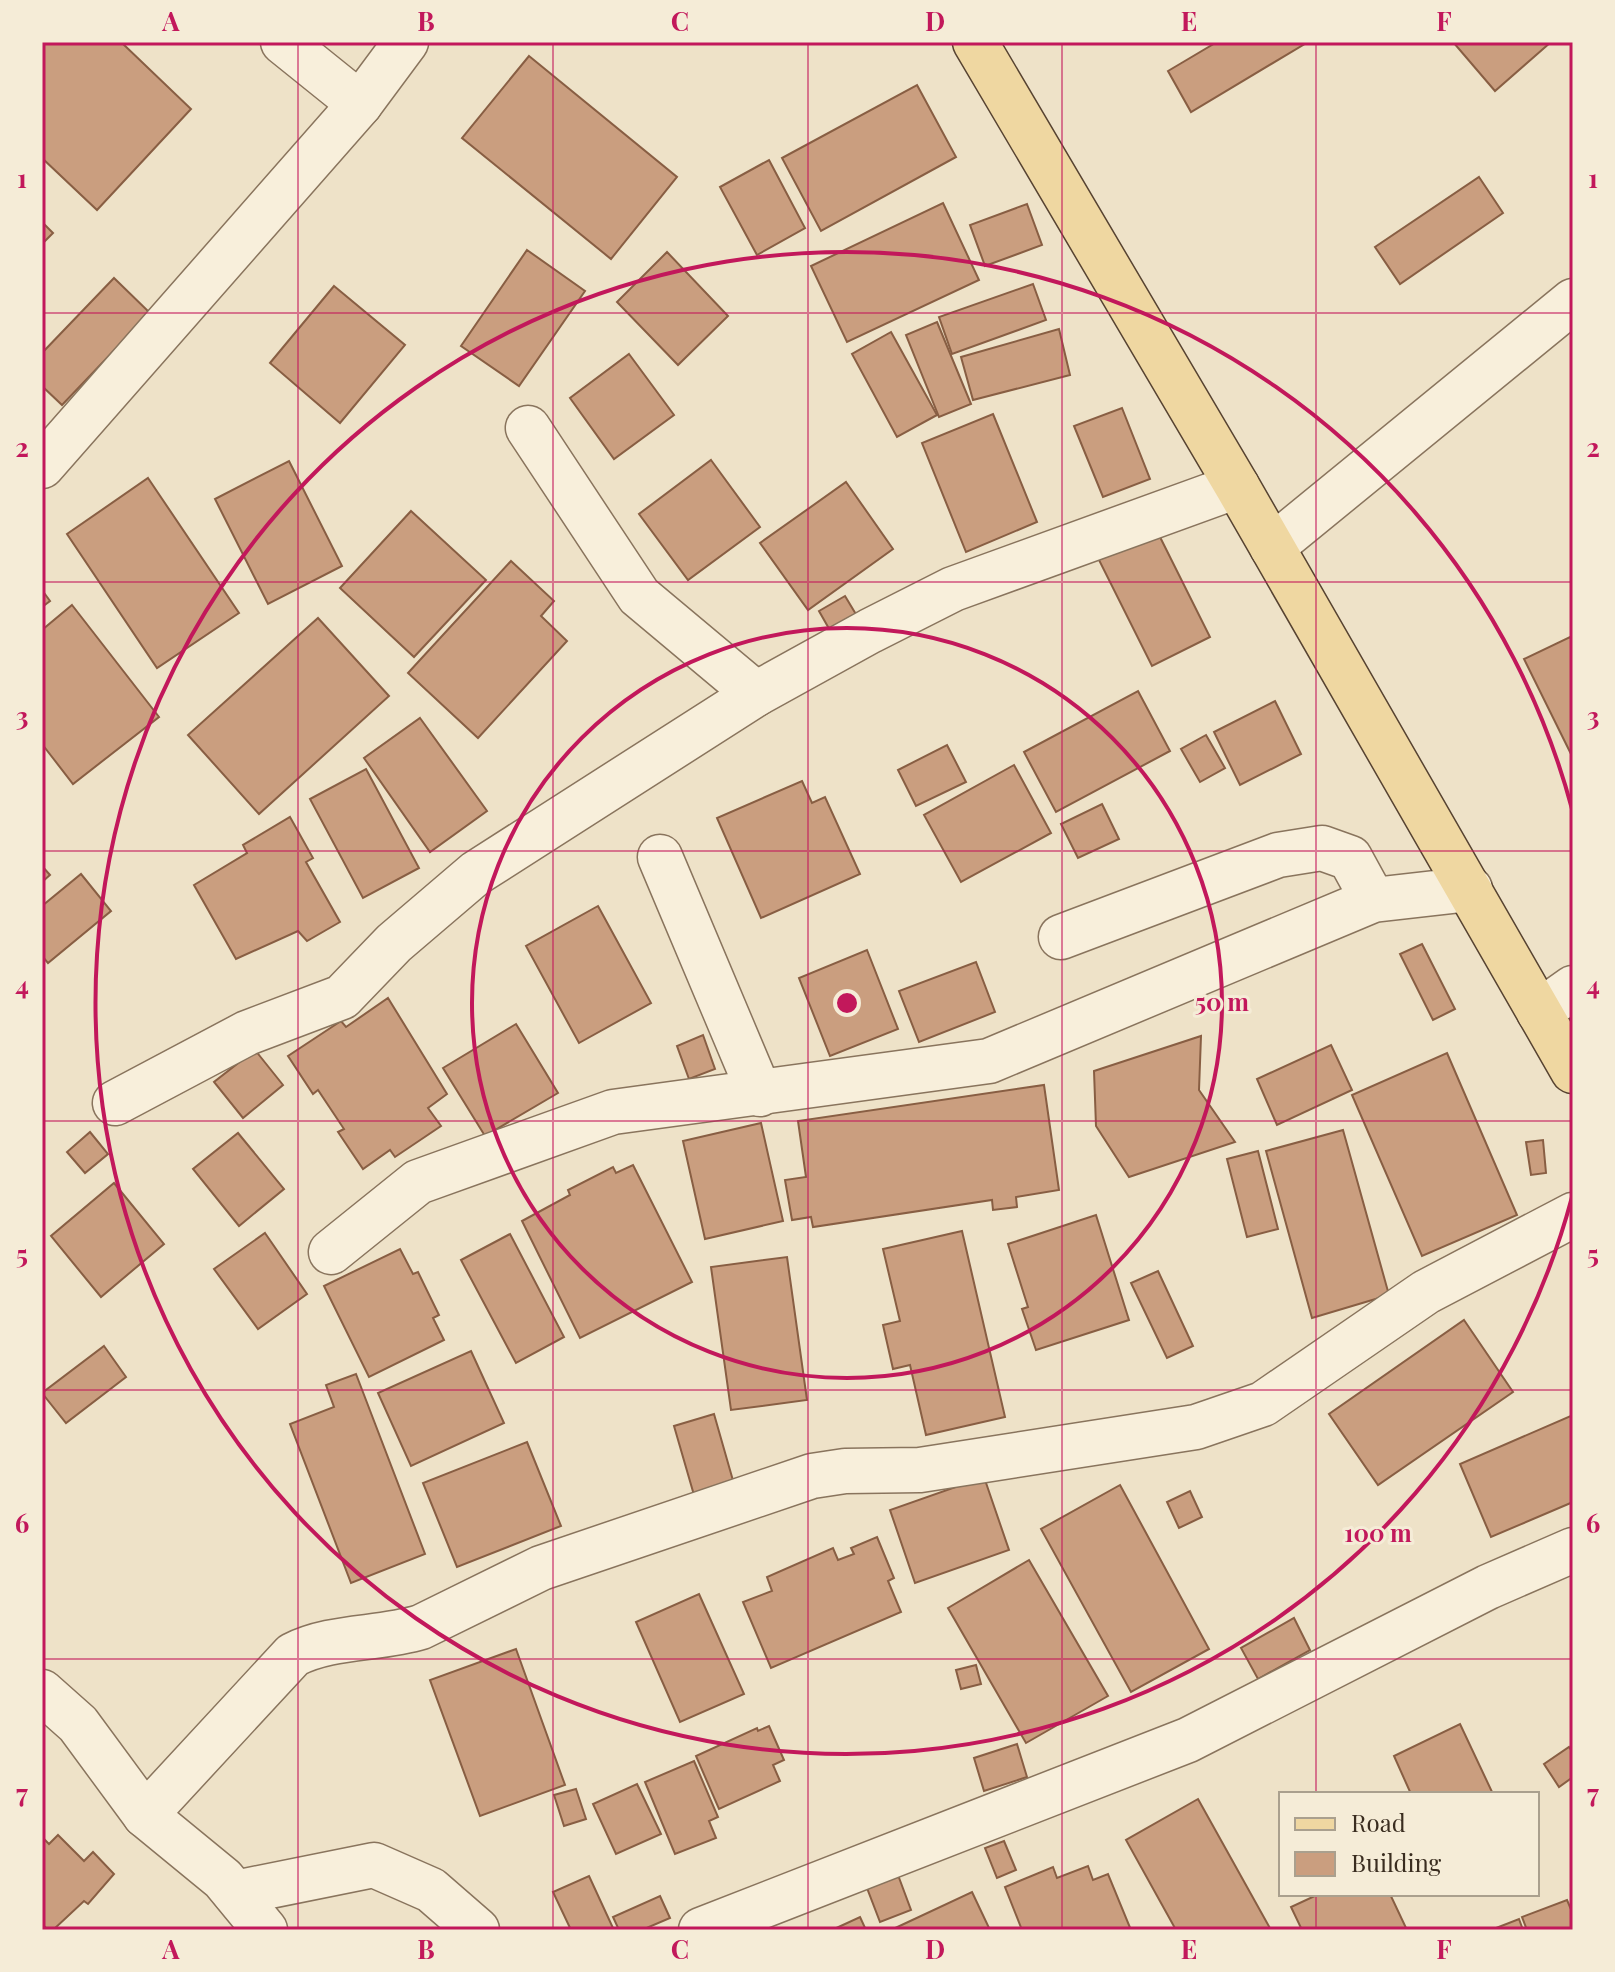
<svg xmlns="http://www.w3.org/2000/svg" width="1615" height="1972" viewBox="0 0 1615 1972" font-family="'Playfair Display',serif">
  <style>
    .building { fill: #ca9e7f; stroke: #885e43; stroke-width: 2 }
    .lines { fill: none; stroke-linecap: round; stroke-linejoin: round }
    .minor-casing { stroke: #89745d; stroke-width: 47 }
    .major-casing { stroke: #574331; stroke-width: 47 }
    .minor { stroke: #f8efdb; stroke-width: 44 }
    .major { stroke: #efd7a1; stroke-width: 44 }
    .grid { fill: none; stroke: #c2185b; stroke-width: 2; stroke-opacity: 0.55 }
    .ring { fill: none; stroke: #c2185b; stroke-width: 4 }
    .centre { fill: #c2185b; stroke: #f5ecd7; stroke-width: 4 }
    .ring-label { font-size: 24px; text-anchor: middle; font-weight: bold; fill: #c2185b; stroke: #f5ecd7; stroke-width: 6; stroke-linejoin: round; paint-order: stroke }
    .neatline { fill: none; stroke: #c2185b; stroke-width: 3 }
    .grid-label { font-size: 26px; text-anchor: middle; font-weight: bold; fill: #c2185b }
  </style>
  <rect width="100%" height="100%" fill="#eee2c8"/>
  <g class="building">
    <polygon points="42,42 121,42 191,109 97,210 42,158"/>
    <polygon points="1217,42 1308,42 1191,112 1168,71"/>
    <polygon points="1453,42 1551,42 1495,91"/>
    <polygon points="529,56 677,177 611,259 462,138"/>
    <polygon points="917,85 956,157 821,231 782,158"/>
    <polygon points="769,160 805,228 757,255 720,187"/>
    <polygon points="1479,177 1503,213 1400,284 1375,247"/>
    <polygon points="943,203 979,280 847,342 811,266"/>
    <polygon points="1027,204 1042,245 985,266 970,225"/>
    <polygon points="42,222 53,233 42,244"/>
    <polygon points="527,250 585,291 519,386 461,346"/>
    <polygon points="667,252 728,316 678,365 617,302"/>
    <polygon points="114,278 150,313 62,405 42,386 42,353"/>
    <polygon points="1033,284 1046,320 952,354 939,317"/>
    <polygon points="334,286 405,345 340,423 270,363"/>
    <polygon points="937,322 971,404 939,417 906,335"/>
    <polygon points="1059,329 1070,375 973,400 961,357"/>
    <polygon points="891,332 937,415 897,437 852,354"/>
    <polygon points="629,354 674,415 614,459 570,398"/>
    <polygon points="1122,408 1150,479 1103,497 1074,426"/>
    <polygon points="993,414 1037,522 966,552 922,443"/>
    <polygon points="711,460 760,527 688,580 639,514"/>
    <polygon points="289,461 342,566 268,604 215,499"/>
    <polygon points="148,478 239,613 157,668 67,534"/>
    <polygon points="846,482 893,549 808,610 760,543"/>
    <polygon points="411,511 486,580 414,657 340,588"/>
    <polygon points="1156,529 1210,637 1152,666 1098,558"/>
    <polygon points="511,561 554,601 541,616 567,641 478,738 408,673"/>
    <polygon points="42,590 50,601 42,607"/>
    <polygon points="845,596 863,626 836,641 819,611"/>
    <polygon points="72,605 159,717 73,784 42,744 42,630"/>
    <polygon points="318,618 389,696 259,814 188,735"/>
    <polygon points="1570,637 1573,643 1571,754 1524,659"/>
    <polygon points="1138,691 1170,751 1056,812 1024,752"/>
    <polygon points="1275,701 1301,754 1240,785 1214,732"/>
    <polygon points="420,718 487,811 430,852 364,758"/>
    <polygon points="1206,735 1225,768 1200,782 1181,749"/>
    <polygon points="947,745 966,782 916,806 898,770"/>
    <polygon points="1014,765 1051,833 961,882 924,815"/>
    <polygon points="366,769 419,868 363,898 310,799"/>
    <polygon points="802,781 812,803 825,797 860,874 761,918 717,818"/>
    <polygon points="1102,804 1119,839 1078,858 1061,824"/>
    <polygon points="290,817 313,858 306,862 340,922 307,941 298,931 236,959 194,885 247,853 243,845"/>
    <polygon points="42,866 50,875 42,882"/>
    <polygon points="81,874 111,911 48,963 42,956 42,906"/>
    <polygon points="598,906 651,1003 579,1043 526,946"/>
    <polygon points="1422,944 1455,1009 1433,1020 1400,954"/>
    <polygon points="867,950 898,1029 830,1056 799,978"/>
    <polygon points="976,962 995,1012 919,1042 899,991"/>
    <polygon points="388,998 447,1094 428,1108 441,1126 395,1157 390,1150 363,1169 338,1132 344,1129 318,1090 313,1094 288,1056 341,1021 346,1027"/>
    <polygon points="516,1024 558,1093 485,1136 443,1068"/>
    <polygon points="703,1035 715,1069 689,1079 677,1046"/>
    <polygon points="1201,1036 1199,1090 1235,1142 1129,1177 1096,1126 1094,1071"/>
    <polygon points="1331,1045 1352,1090 1277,1125 1257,1079"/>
    <polygon points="255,1050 283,1085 243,1118 214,1082"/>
    <polygon points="1447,1053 1517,1215 1422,1256 1352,1095"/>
    <polygon points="1044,1085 1059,1190 1016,1197 1017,1207 993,1210 992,1200 813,1227 811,1217 792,1220 785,1180 806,1177 798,1121"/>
    <polygon points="761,1123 783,1221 705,1239 683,1141"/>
    <polygon points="1343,1130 1389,1295 1312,1318 1266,1151"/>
    <polygon points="90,1132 108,1154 85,1173 67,1152"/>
    <polygon points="238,1133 284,1189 239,1226 193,1169"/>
    <polygon points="1543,1140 1546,1173 1531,1175 1526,1142"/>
    <polygon points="1258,1151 1278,1229 1247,1237 1227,1159"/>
    <polygon points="633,1165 692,1282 580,1338 522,1221 570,1195 568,1190 613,1167 616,1173"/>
    <polygon points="114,1183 164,1244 101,1297 51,1236"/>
    <polygon points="1096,1215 1129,1320 1036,1350 1022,1309 1028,1307 1008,1244"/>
    <polygon points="962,1231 1005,1417 926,1435 910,1365 893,1369 883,1325 900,1321 883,1249"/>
    <polygon points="265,1233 307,1294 258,1329 214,1269"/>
    <polygon points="510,1234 564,1337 516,1363 461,1260"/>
    <polygon points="400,1249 413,1274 418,1272 439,1315 433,1318 444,1340 369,1377 324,1286"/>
    <polygon points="787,1257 807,1400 731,1410 711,1267"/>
    <polygon points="1158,1271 1193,1346 1167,1358 1131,1283"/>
    <polygon points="1464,1320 1513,1392 1378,1485 1329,1414"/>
    <polygon points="104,1346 126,1377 66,1423 42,1393"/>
    <polygon points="471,1351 504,1423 411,1466 378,1393"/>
    <polygon points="356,1374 425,1554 351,1583 290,1424 334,1407 326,1385"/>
    <polygon points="714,1414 734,1484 694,1495 674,1426"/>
    <polygon points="1573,1415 1573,1502 1491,1537 1460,1464"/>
    <polygon points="527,1442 561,1526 457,1567 423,1483"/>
    <polygon points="984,1477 1009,1550 915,1583 890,1510"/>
    <polygon points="1120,1485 1209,1649 1131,1692 1041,1529"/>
    <polygon points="1190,1491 1202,1517 1179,1528 1167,1502"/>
    <polygon points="877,1537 894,1578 888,1581 901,1612 771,1668 743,1602 772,1591 767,1577 833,1548 838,1560 854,1554 851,1548"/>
    <polygon points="1029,1560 1108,1696 1026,1743 948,1608"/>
    <polygon points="699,1594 744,1694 680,1722 636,1622"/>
    <polygon points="1294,1618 1310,1650 1258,1679 1241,1648"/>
    <polygon points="516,1649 565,1785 480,1816 430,1680"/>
    <polygon points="976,1665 981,1684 961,1689 956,1670"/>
    <polygon points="1460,1724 1493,1794 1411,1794 1394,1756"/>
    <polygon points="769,1726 784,1760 773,1765 780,1781 719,1809 696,1756 757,1728 758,1731"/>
    <polygon points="1017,1744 1027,1777 984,1791 974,1758"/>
    <polygon points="1569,1747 1573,1753 1573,1777 1559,1787 1544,1764"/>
    <polygon points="694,1761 718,1817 709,1821 716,1838 675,1854 645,1782"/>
    <polygon points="637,1784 661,1834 616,1854 593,1804"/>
    <polygon points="576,1789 586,1819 564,1826 554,1795"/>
    <polygon points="1198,1799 1271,1930 1176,1930 1126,1840"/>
    <polygon points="58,1835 84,1861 93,1852 114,1874 88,1904 84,1901 53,1930 48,1930 42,1924 42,1837 49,1844"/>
    <polygon points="1004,1841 1016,1870 997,1878 985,1848"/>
    <polygon points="1088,1866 1093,1880 1108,1874 1131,1930 1022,1930 1005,1887 1053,1867 1057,1878"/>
    <polygon points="898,1875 911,1910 880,1922 867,1888"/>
    <polygon points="589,1876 613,1928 609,1930 571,1930 553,1892"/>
    <polygon points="972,1892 990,1930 891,1930"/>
    <polygon points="1319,1894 1390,1894 1407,1930 1302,1930 1291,1907"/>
    <polygon points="660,1896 670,1918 642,1930 619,1930 613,1917"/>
    <polygon points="1567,1900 1573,1914 1573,1930 1527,1930 1522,1917"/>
    <polygon points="860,1917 866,1930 832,1930"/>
    <polygon points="1519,1919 1523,1930 1491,1930"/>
  </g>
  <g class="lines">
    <g class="minor-casing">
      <g id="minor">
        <polyline points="283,42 360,104"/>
        <polyline points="528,428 639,596 756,694"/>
        <polyline points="42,466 360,104 406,42"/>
        <polyline points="1272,547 1573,301"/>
        <polyline points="660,857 760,1094"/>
        <polyline points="1061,937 1278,855 1322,848 1350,858 1373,900"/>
        <polyline points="1539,1012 1573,988"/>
        <polyline points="115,1103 247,1033 342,997 394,943 476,873 756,694 870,631 953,589 1237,486"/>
        <polyline points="331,1252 418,1182 613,1112 989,1061 1373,900 1470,889"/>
        <polyline points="42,1692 78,1724 145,1815 223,1879 265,1930"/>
        <path d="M145,1815l148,-160c39,-20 86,-15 128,-28l120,-59 271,-92 33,-5 75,-1 276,-43 67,-23 163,-112 147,-77"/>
        <polyline points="235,1893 374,1865 431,1890 477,1930"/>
        <polyline points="701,1930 1188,1740 1488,1587 1573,1550"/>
      </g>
    </g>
    <g class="major-casing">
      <polyline id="major" points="975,42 1237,486 1573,1071"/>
    </g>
    <use href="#minor" class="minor"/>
    <use href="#major" class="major"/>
  </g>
  <path class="grid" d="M298,42v1888M553,42v1888M808,42v1888M1062,42v1888M1316,42v1752M42,313h1531M42,582h1531M42,851h1531M42,1121h1531M42,1390h1531M42,1659h1531M1316,1894v36"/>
  <g class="ring">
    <circle cx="847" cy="1003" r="375"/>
    <path d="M1572 1197A751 751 0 1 1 1572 809"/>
  </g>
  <circle cx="847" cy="1003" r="12" class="centre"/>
  <g class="ring-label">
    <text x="1222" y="1011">50 m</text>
    <text x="1378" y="1542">100 m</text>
  </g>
  <rect width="1615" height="1972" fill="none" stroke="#f5ecd7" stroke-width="88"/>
  <rect x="1279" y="1792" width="260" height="104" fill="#f5ecd7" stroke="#aaa08e" stroke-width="2"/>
  <rect x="1295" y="1818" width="40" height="12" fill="#efd7a1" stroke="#aaa08e" stroke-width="2"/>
  <text x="1351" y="1832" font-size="24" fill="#3a2d20">Road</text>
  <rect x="1295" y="1852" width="40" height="24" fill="#ca9e7f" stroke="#aaa08e" stroke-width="2"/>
  <text x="1351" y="1872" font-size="24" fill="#3a2d20">Building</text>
  <rect x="44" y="44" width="1527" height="1884" class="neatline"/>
  <g class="grid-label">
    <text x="171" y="31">A</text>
    <text x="426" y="31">B</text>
    <text x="680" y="31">C</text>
    <text x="935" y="31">D</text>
    <text x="1189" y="31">E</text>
    <text x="1444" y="31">F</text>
    <text x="22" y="188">1</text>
    <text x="1593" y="188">1</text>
    <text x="22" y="457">2</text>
    <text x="1593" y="457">2</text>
    <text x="22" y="726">3</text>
    <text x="1593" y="726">3</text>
    <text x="22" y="995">4</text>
    <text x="1593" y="995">4</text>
    <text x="22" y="1264">5</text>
    <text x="1593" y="1264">5</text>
    <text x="22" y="1533">6</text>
    <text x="1593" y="1533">6</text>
    <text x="22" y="1803">7</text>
    <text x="1593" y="1803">7</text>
    <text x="171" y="1959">A</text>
    <text x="426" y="1959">B</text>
    <text x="680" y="1959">C</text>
    <text x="935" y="1959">D</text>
    <text x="1189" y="1959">E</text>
    <text x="1444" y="1959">F</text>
  </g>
</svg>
